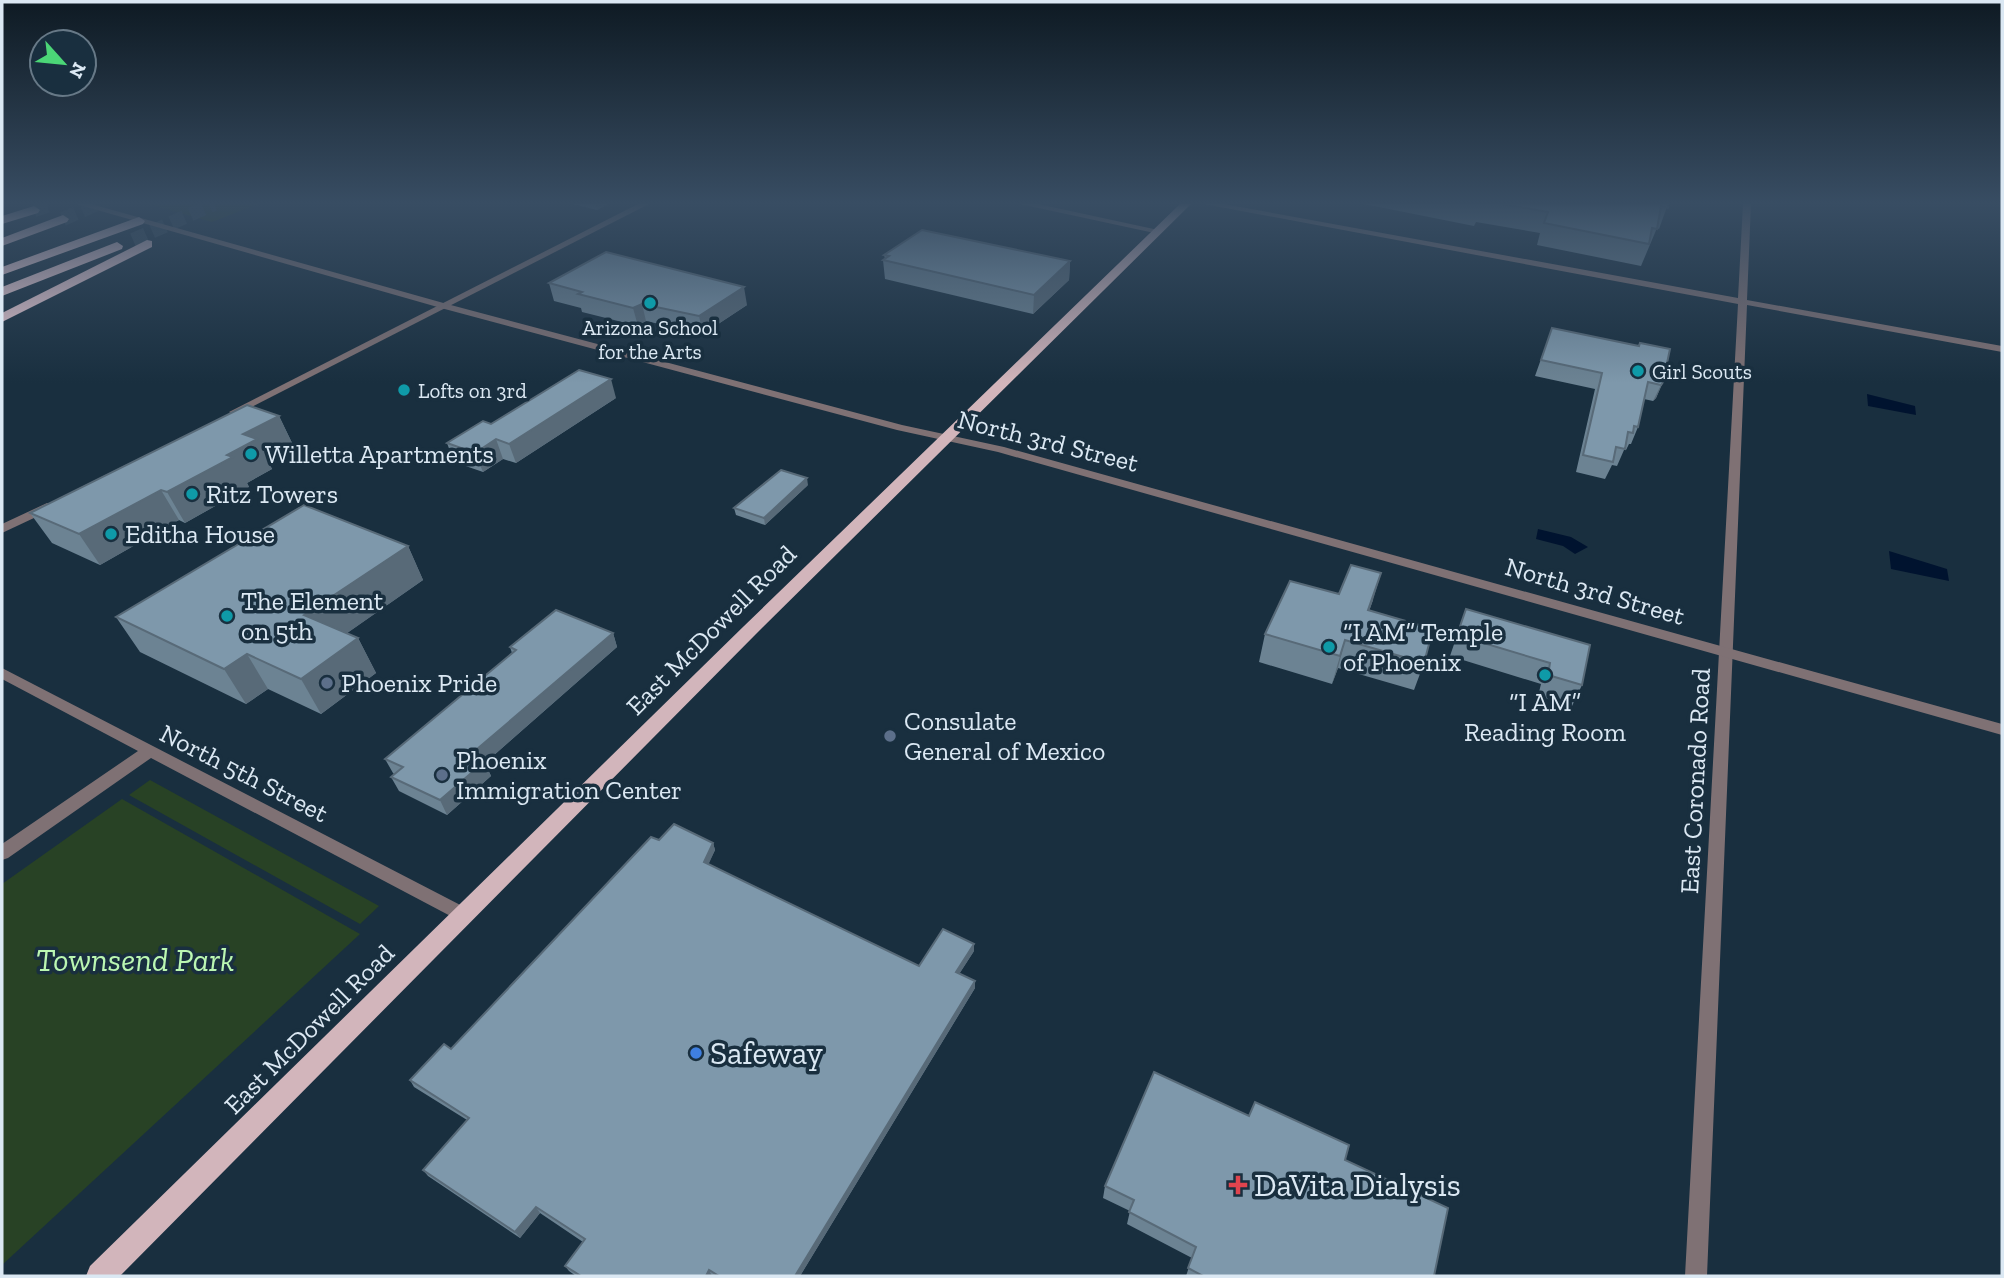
<svg xmlns="http://www.w3.org/2000/svg" width="2004" height="1278" viewBox="0 0 2004 1278" font-family="'Zilla Slab',serif">
  <style>
    .green { fill: #284225 }
    .water { fill: #00132f }
    .lines { fill: none; stroke-linecap: round; stroke-linejoin: round }
    .motorway-tunnel { stroke: #364b5a; stroke-width: 14; stroke-dasharray: 14 7; stroke-linecap: butt }
    .minor { fill: #7f7174; fill-rule: evenodd }
    .tertiary { fill: #7f7174; fill-rule: evenodd }
    .primary { fill: #d2b5bb; fill-rule: evenodd }
    .motorway { fill: #f3d0d7; fill-rule: evenodd }
    .wall { fill: #6c8393 }
    .shaded-wall { fill: #586a78 }
    .building { fill: #7e98ab; stroke: #586a78; stroke-width: 2 }
    .culture-dot { fill: #0f9aa8; stroke: #192f3f; stroke-width: 2.5 }
    .service-dot { fill: #5c6f8a; stroke: #192f3f; stroke-width: 2.5 }
    .shop-dot { fill: #3f7fe0; stroke: #192f3f; stroke-width: 2.5 }
    .health-dot { fill: #e0444e; stroke: #192f3f; stroke-width: 2.5 }
    .labels { text-anchor: middle; dominant-baseline: central; stroke-width: 7; stroke-linejoin: round; paint-order: stroke }
    .far-poi-label { font-size: 21px; fill: #dbe8f3; stroke: #192f3f; text-anchor: start }
    .street-label { font-size: 26px; fill: #dbe8f3; stroke: #192f3f }
    .poi-label { font-size: 26px; fill: #dbe8f3; stroke: #192f3f; text-anchor: start }
    .near-park-label { font-size: 32px; font-style: italic; fill: #bbf7b2; stroke: #192f3f }
    .near-poi-label { font-size: 32px; fill: #dbe8f3; stroke: #192f3f; text-anchor: start }
  </style>
  <rect width="100%" height="100%" fill="#192f3f"/>
  <g class="green">
    <polygon points="148,204 258,204 212,222"/>
    <polygon points="150,780 379,906 360,924 129,795"/>
    <polygon points="122,799 360,934 2,1265 2,884"/>
  </g>
  <g class="water">
    <polygon points="1867,394 1915,406 1916,415 1868,406"/>
    <polygon points="1538,529 1571,537 1588,547 1575,554 1563,546 1536,539"/>
    <polygon points="1889,551 1947,569 1949,581 1891,569"/>
  </g>
  <g class="lines">
    <g class="motorway-tunnel">
      <polyline points="34,210 53,204"/>
      <polyline points="63,219 97,204"/>
      <polyline points="133,240 214,204"/>
    </g>
    <g class="minor">
      <polygon points="638,204 649,204 238,414 234,415 229,412"/>
      <polygon points="1020,204 1038,204 1163,231 1159,234"/>
      <polygon points="1204,204 1224,204 1738,298 1743,204 1751,204 1747,300 2002,346 2002,352 1747,305 1707,1276 1685,1276 1738,304"/>
      <polygon points="47,503 51,504 53,507 51,510 2,533 2,524"/>
      <polygon points="2,668 470,910 473,915 470,920 464,923 458,920 151,758 8,858 2,860 2,844 138,751 2,679"/>
    </g>
    <polygon class="tertiary" points="76,204 91,204 447,304 902,425 1004,447 2002,724 2002,735 998,452 897,430 441,308"/>
    <polygon class="primary" points="1180,204 1191,204 756,634 120,1276 86,1276 90,1266 744,626"/>
    <g class="motorway">
      <polygon points="34,206 40,210 38,213 2,224 2,216"/>
      <polygon points="63,215 69,219 67,222 2,246 2,238"/>
      <polygon points="139,217 145,221 143,224 2,275 2,267"/>
      <polygon points="147,240 152,241 152,247 2,322 2,313"/>
      <polygon points="117,242 123,246 122,249 2,296 2,287"/>
    </g>
  </g>
  <g class="wall">
    <polygon points="573,204 608,204 597,210"/>
    <polygon points="1364,204 1668,204 1659,229 1657,228 1641,266 1537,245 1540,233 1476,222 1474,226"/>
    <polygon points="884,255 1070,261 1069,280 1033,314 885,279 883,260 885,259"/>
    <polygon points="549,283 747,305 703,334 646,321 638,326 582,312 581,308 554,301"/>
    <polygon points="1552,328 1638,346 1640,343 1663,382 1656,398 1653,401 1644,399 1638,427 1631,444 1629,444 1626,450 1624,450 1617,466 1612,465 1605,479 1576,472 1595,389 1535,376"/>
    <polygon points="616,398 516,463 503,459 483,472 454,462 447,443 491,424"/>
    <polygon points="279,416 293,445 267,459 272,469 247,483 249,487 185,523 179,520 100,565 52,543 30,513"/>
    <polygon points="808,485 765,525 736,515 734,508"/>
    <polygon points="408,546 423,580 347,633 358,638 376,673 321,714 268,689 246,704 140,652 116,617"/>
    <polygon points="1339,594 1373,600 1369,611 1424,663 1414,690 1338,668 1332,684 1259,662 1265,634"/>
    <polygon points="1466,609 1590,645 1582,685 1572,706 1538,696 1541,684 1450,656"/>
    <polygon points="613,633 617,647 485,763 491,776 447,815 399,791 391,777 394,774 393,773 385,759 512,653 510,647"/>
    <polygon points="659,840 713,843 715,850 708,864 919,966 974,951 959,974 975,988 800,1276 576,1276 569,1271 565,1266 583,1242 540,1213 520,1238 428,1176 423,1170 467,1120 414,1087 410,1080 451,1049"/>
    <polygon points="1345,1160 1434,1276 1186,1276 1192,1258 1127,1224 1130,1211 1103,1198 1105,1186"/>
  </g>
  <g class="shaded-wall">
    <polygon points="595,204 608,204 597,210"/>
    <polygon points="1070,261 1069,280 1033,314 1034,295"/>
    <polygon points="744,287 747,305 703,334 699,316"/>
    <polygon points="642,304 646,321 638,326 633,308"/>
    <polygon points="611,379 616,398 516,463 509,444"/>
    <polygon points="1663,382 1656,398 1653,401 1661,385"/>
    <polygon points="279,416 293,445 267,459 272,469 247,483 249,487 185,523 167,492 227,455 243,434"/>
    <polygon points="496,439 503,459 483,472 475,453"/>
    <polygon points="807,478 808,485 765,525 764,518"/>
    <polygon points="161,490 179,520 100,565 79,534"/>
    <polygon points="408,546 423,580 323,650 304,615"/>
    <polygon points="1381,573 1373,600 1360,637 1368,610"/>
    <polygon points="613,633 617,647 485,763 491,776 447,815 440,800 474,757 476,750"/>
    <polygon points="358,638 376,673 321,714 301,679"/>
    <polygon points="1345,640 1338,668 1332,684 1340,656"/>
    <polygon points="247,654 268,689 246,704 224,669"/>
    <polygon points="713,843 715,850 706,870 704,862"/>
    <polygon points="974,944 974,951 956,979 956,972"/>
    <polygon points="975,981 975,988 800,1276 795,1276"/>
    <polygon points="536,1207 540,1213 520,1238 515,1232"/>
    <polygon points="709,1270 712,1276 706,1276"/>
  </g>
  <g class="building">
    <polygon points="1502,204 1668,204 1668,208 1661,206 1657,229 1652,228 1649,244 1544,223 1548,212"/>
    <polygon points="922,230 1070,261 1034,295 883,260 889,256 884,255"/>
    <polygon points="606,252 744,287 699,316 642,304 633,308 578,294 582,292 549,283"/>
    <polygon points="1552,328 1639,346 1640,343 1670,349 1663,382 1661,385 1648,382 1638,427 1634,426 1633,433 1628,432 1625,449 1616,447 1613,462 1583,455 1602,373 1541,360"/>
    <polygon points="579,370 611,379 509,444 496,439 475,453 447,443 483,421 491,424"/>
    <polygon points="247,405 279,416 243,434 257,439 227,455 233,457 167,492 161,490 79,534 30,513"/>
    <polygon points="781,470 807,478 764,518 734,508"/>
    <polygon points="304,505 408,546 304,615 358,638 301,679 247,654 224,669 116,617"/>
    <polygon points="1351,565 1381,573 1368,610 1433,629 1424,663 1345,640 1340,656 1265,634 1290,581 1339,594"/>
    <polygon points="1466,609 1590,645 1582,685 1548,675 1550,663 1457,635"/>
    <polygon points="556,610 613,633 476,750 479,752 474,757 484,762 440,800 391,777 403,767 385,759 516,650 510,647"/>
    <polygon points="674,824 713,843 704,862 919,966 943,929 974,944 956,972 975,981 795,1276 719,1276 709,1270 706,1276 581,1276 565,1266 585,1239 536,1207 515,1232 423,1170 469,1118 410,1080 444,1044 451,1049 651,837 659,840"/>
    <polygon points="1154,1072 1249,1116 1255,1102 1349,1145 1345,1160 1448,1208 1434,1276 1203,1276 1188,1268 1196,1247 1129,1212 1134,1200 1105,1186"/>
  </g>
  <linearGradient id="sky" x2="0" y2="1"><stop stop-color="#0e1a23"/><stop offset="0.53" stop-color="#384d63"/><stop offset="1" stop-color="#384d63" stop-opacity="0"/></linearGradient>
  <rect width="2004" height="383" fill="url(#sky)"/>
  <g class="culture-dot">
    <circle cx="650" cy="303" r="7"/>
    <circle cx="1638" cy="371" r="7"/>
    <circle cx="404" cy="390" r="7"/>
    <circle cx="251" cy="454" r="7"/>
    <circle cx="192" cy="494" r="7"/>
    <circle cx="111" cy="534" r="7"/>
    <circle cx="227" cy="616" r="7"/>
    <circle cx="1329" cy="647" r="7"/>
    <circle cx="1545" cy="675" r="7"/>
  </g>
  <g class="service-dot">
    <circle cx="327" cy="683" r="7"/>
    <circle cx="890" cy="736" r="7"/>
    <circle cx="442" cy="775" r="7"/>
  </g>
  <circle class="shop-dot" cx="696" cy="1053" r="7"/>
  <path class="health-dot" d="M1234.5 1174.5h7v7h7v7h-7v7h-7v-7h-7v-7h7z"/>
  <g class="labels">
    <g class="far-poi-label">
      <text x="650" y="327" text-anchor="middle">Arizona School<tspan x="650" dy="24">for the Arts</tspan></text>
      <text x="1652" y="371">Girl Scouts</text>
      <text x="418" y="390">Lofts on 3rd</text>
    </g>
    <g class="street-label">
      <text transform="translate(1048 441) rotate(14)">North 3rd Street</text>
      <text transform="translate(1595 591) rotate(16)">North 3rd Street</text>
      <text transform="translate(711 630) rotate(-45)">East McDowell Road</text>
      <text transform="translate(244 773) rotate(27)">North 5th Street</text>
      <text transform="translate(1695 781) rotate(-87)">East Coronado Road</text>
      <text transform="translate(309 1029) rotate(-45)">East McDowell Road</text>
    </g>
    <g class="poi-label">
      <text x="265" y="454">Willetta Apartments</text>
      <text x="206" y="494">Ritz Towers</text>
      <text x="125" y="534">Editha House</text>
      <text x="241" y="601">The Element<tspan x="241" dy="30">on 5th</tspan></text>
      <text x="1343" y="632">“I AM” Temple<tspan x="1343" dy="30">of Phoenix</tspan></text>
      <text x="341" y="683">Phoenix Pride</text>
      <text x="1545" y="702" text-anchor="middle">“I AM”<tspan x="1545" dy="30">Reading Room</tspan></text>
      <text x="904" y="721">Consulate<tspan x="904" dy="30">General of Mexico</tspan></text>
      <text x="456" y="760">Phoenix<tspan x="456" dy="30">Immigration Center</tspan></text>
    </g>
    <g class="near-park-label">
      <text x="135" y="960">Townsend Park</text>
    </g>
    <g class="near-poi-label">
      <text x="710" y="1053">Safeway</text>
      <text x="1254" y="1185">DaVita Dialysis</text>
    </g>
  </g>
  <rect width="2004" height="1278" fill="none" stroke="#dbe8f3" stroke-width="7"/>
  <g transform="translate(63 63) rotate(117)"><circle r="33" fill="#192f3f" stroke="#677987" stroke-width="2"/>
  <path d="M0-5L12 26L0 18L-12 26Z" fill="#4bd677"/>
  <text y="-10" font-size="19" font-weight="bold" text-anchor="middle" fill="#dbe8f3">N</text>
  </g>
</svg>
